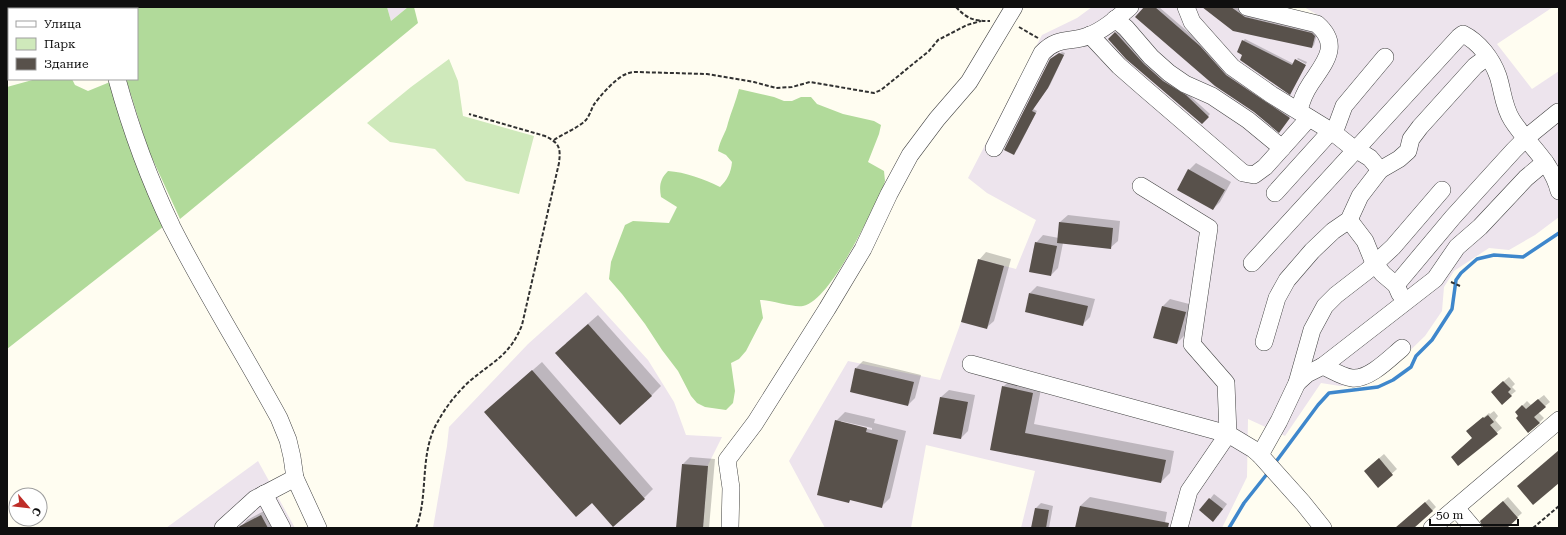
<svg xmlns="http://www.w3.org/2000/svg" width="1566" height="535" viewBox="0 0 1566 535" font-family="'Roboto Serif',serif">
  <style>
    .industrial { fill: #ede4ed }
    .green { fill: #cfe9bb }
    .forest { fill: #b1da9a }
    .shadow { fill: #0003; fill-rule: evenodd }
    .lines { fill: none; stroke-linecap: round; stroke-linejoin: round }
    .stream { stroke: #3e87cc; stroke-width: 3.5 }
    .building { fill: #58514b }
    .minor-casing { stroke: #424242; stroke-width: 18 }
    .path { stroke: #313131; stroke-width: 2; stroke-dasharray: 4 2; stroke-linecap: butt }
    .minor { stroke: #fff; stroke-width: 17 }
  </style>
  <rect width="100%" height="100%" fill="#fffdf1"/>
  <g class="industrial">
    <polygon points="7,7 64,7 65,9 9,9 9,79 15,79 7,80"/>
    <polygon points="387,7 408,7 391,21"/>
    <polygon points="1092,7 1275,7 1323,18 1304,7 1553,7 1497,44 1532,89 1559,71 1559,217 1535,235 1509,250 1489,248 1454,271 1444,287 1442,311 1425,336 1395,365 1354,385 1340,386 1321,383 1285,436 1248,419 1247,477 1222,528 1021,528 1035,471 926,445 911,528 825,528 789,461 848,361 940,380 961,322 978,259 1016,269 1036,220 987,193 968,178 1042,35 1077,18"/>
    <polygon points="586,292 648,360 674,402 686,435 722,437 708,465 703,528 433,528 447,446 449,427 528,344"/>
    <polygon points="258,461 295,528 166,528"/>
  </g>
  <polygon class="green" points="449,59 458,81 463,116 534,136 519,194 466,181 435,149 390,142 367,123 411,87"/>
  <g class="forest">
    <polygon points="113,7 387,7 391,21 408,7 414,7 418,23 180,219 148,149 126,79 137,79 137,9 113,9"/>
    <polygon points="36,79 72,79 75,85 88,91 110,82 120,119 133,155 164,226 7,349 7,87"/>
    <path d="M739,89l35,8 10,4h8l9,-4h10l6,7 26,10 31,7 7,4 -2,9 -11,28 16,9 1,10 -3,10c-14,26 -51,109 -79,115 -9,2 -32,-6 -43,-6l3,18 -17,33 -7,8 -8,4 4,28 -2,12 -7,7 -21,-3 -8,-4 -6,-7 -13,-25 -16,-21 -17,-26 -23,-30 -13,-15 2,-17 14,-37 8,-4 36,2 8,-16 -16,-10c-2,-11 -1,-18 7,-26 17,1 36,8 52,16 7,-7 11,-14 12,-25l-6,-7 -8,-4c2,-12 8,-18 10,-28 3,-11 8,-22 11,-34z"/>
  </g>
  <g class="shadow">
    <polygon points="1145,7 1159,7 1202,44 1291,115 1281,129"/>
    <polygon points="1204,7 1236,7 1247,15 1314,31 1317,34 1314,45 1312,47"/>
    <polygon points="1118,31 1210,114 1202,123 1109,39"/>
    <polygon points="1245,39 1294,64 1305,66 1290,93 1244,54 1243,41"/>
    <polygon points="1062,52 1065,53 1050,85 1033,109 1037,111 1016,152 1051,60"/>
    <polygon points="1298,58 1307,62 1306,64 1297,59"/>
    <polygon points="1196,163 1231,182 1220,202 1213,209 1189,170"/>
    <polygon points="1068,215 1120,221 1118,241 1110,248 1063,243 1058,268 1051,275 1036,243 1043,235 1059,238 1060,222"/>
    <polygon points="986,252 1011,259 994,321 986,328 979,260"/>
    <polygon points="1037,286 1095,299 1090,317 1083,324 1030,293"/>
    <polygon points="1170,299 1193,305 1184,336 1177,343 1163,306"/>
    <polygon points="598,315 661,386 651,396 566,343"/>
    <polygon points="863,361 921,375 915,398 908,405 856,368"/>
    <polygon points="542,362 653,489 644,498 592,502 495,403"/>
    <polygon points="1509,377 1515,384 1512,387 1516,391 1511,395 1497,387"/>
    <polygon points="1012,378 1042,384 1034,424 1174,451 1170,473 1161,482 991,449 1003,387"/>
    <polygon points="949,390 975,395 968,431 961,438 935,433 941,397"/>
    <polygon points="1544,395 1550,402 1538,412 1544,418 1539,423 1521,407 1527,401 1531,405"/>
    <polygon points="1494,411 1498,416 1495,420 1502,428 1459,465 1473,438 1472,427 1489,413 1490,414"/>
    <path d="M845,412l30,7 -1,4 32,8 -16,67 -8,8 -31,-7 -2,2 -13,-80zM841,421l31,7v2l-31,-7z"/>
    <polygon points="1384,454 1397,469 1378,486 1370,466"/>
    <polygon points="690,457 715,459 709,528 677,528 683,464"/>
    <polygon points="1214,494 1227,504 1218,516 1210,499"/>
    <polygon points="1090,497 1167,512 1164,528 1076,528 1080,506"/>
    <polygon points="1508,497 1522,513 1505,528 1484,528 1486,516"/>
    <polygon points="1429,499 1436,507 1432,511 1412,528 1396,528"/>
    <polygon points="1041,503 1053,506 1049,528 1032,528 1036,508"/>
    <polygon points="268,509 278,528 240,528 247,520"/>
  </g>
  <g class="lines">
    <g class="stream">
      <polyline points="1275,463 1318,405 1329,393 1378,387 1393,380 1411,367 1416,356 1432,340 1452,309 1456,280 1461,273 1477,259 1494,255 1523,257 1559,233"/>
      <polyline points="1229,528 1244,503 1267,474"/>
    </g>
  </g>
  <g class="building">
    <polygon points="1144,7 1155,7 1200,46 1226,75 1290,118 1279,133 1254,112 1215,86 1135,17"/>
    <polygon points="1202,7 1231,7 1245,17 1312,33 1315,36 1312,48 1233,31"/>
    <polygon points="1115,32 1144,64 1163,81 1186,95 1209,117 1202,124 1126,59 1108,39"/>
    <polygon points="1242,40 1292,65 1295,59 1306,65 1290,95 1240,60 1242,55 1237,52"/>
    <polygon points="1059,53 1064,55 1048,88 1032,111 1036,113 1014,155 1004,150 1050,59"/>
    <polygon points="1188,169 1225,190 1213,210 1177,190"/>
    <polygon points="1059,222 1113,228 1111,249 1057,243"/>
    <polygon points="1035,242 1057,246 1051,276 1029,272"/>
    <polygon points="978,259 1004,266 987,329 961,322"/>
    <polygon points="1029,293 1088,306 1083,326 1025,312"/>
    <polygon points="1162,306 1186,312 1177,344 1153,338"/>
    <polygon points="588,324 652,396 620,425 555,353"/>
    <polygon points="855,368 914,382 908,406 850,392"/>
    <polygon points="532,370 645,499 613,527 592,503 576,517 484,412"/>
    <polygon points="1503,381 1511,389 1508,392 1512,396 1502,405 1491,392"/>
    <polygon points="1002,386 1033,393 1025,433 1166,460 1161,483 990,450"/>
    <polygon points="940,397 968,402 961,439 933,434"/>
    <polygon points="1538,399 1546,407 1534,417 1540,423 1528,433 1516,418 1518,416 1515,412 1522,405 1526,409"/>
    <polygon points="1488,415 1494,422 1490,425 1498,434 1458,466 1451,457 1472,438 1466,431 1483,417 1484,418"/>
    <polygon points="835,420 867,428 866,432 898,440 882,508 850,500 849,503 817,495"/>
    <polygon points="1559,450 1559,483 1533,505 1517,486"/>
    <polygon points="1379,458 1393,475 1378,488 1364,471"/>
    <polygon points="682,464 708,466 703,528 676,528"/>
    <polygon points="1209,498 1223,509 1213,522 1199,510"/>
    <polygon points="1503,501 1518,518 1507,528 1483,528 1480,521"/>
    <polygon points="1425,502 1433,511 1414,528 1395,528"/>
    <polygon points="1080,506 1169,523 1168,528 1075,528"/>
    <polygon points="1035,508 1049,510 1046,528 1031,528"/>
    <polygon points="261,515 268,528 238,528 240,526"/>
  </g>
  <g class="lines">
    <g class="minor-casing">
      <g id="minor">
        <polyline points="104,7 104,9"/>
        <polyline points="1186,7 1192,22 1232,67 1272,95 1334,133 1349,145 1370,158 1380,170"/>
        <path d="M1247,7l70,17c24,21 8,38 -6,59 -6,9 -10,18 -12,28"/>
        <polyline points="1115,19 1126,28 1151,57 1169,73 1185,84 1212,96 1248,120 1282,148"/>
        <polyline points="1090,35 1119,66 1143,87 1243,173 1254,175 1265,167 1309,118"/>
        <path d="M117,79c14,51 32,100 55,148 33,65 72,127 107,191l9,22 4,17 3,21 23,50"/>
        <polyline points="1334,133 1344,106 1385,57"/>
        <path d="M994,148l48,-95c16,-17 28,-10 46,-17 16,-6 29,-18 42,-29"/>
        <polyline points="1141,186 1209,228 1192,344 1226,383 1228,434 1253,449 1260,455 1303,503 1323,528"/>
        <polyline points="1275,193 1331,131"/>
        <polyline points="1349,220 1365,241 1374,263 1383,274 1396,285 1400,294"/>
        <path d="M1252,263l207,-226 4,-3c16,8 29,25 35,42 5,15 5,30 14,44 15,24 40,42 47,71"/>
        <polyline points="1396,285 1453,217 1514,150 1526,138 1558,112"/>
        <polyline points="1264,342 1277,298 1287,280 1312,251 1333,231 1349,220 1360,196 1380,170 1399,159 1408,151 1411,139 1420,127 1475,66 1487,57"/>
        <polyline points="971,364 1228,434 1189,491 1179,528"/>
        <path d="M1323,366c9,4 19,11 29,12 17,2 38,-20 50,-30"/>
        <polyline points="1297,383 1307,374 1323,366 1435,279 1457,247 1480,227 1526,178 1545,162"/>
        <polyline points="1260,455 1279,421 1297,383 1312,330 1325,306 1336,295 1367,271 1393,247 1442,190"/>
        <polyline points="264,494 282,528"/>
        <polyline points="1456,508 1473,528"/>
        <polyline points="223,528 255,499 295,478"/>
        <polyline points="730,528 731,488 727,460 755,423 827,309 863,249 889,194 910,155 937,119 969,82 1014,7"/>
        <polyline points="1432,528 1559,420"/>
      </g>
    </g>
    <g class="path">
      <path d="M956,7c11,12 18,14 34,14"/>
      <polyline points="1019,27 1038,38"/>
      <path d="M554,140c10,-7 24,-12 32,-20 3,-4 5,-9 7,-14 6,-9 21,-26 31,-31 4,-2 8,-3 12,-3l71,2 47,8 22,6 16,-1 18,-5 64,11 7,-3 48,-39 9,-11 29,-15 14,-4"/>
      <polyline points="1451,282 1460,286"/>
      <path d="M416,528c13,-33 3,-73 21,-105 8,-15 21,-32 34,-43 24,-20 39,-25 51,-55l37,-162c2,-16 0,-20 -14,-27l-76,-22"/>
      <polyline points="1533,528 1559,506"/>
    </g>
    <use href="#minor" class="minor"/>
  </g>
  <rect width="1566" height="535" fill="none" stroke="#0f0f0f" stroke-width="16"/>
  <rect x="8" y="8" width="130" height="72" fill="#ffffff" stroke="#9f9f9f"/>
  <rect x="16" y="21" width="20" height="6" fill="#ffffff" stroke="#9f9f9f"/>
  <text x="44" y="28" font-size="12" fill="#0f0f0f">Улица</text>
  <rect x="16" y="38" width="20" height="12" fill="#cfe9bb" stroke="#9f9f9f"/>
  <text x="44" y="48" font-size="12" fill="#0f0f0f">Парк</text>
  <rect x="16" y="58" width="20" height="12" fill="#58514b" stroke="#9f9f9f"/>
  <text x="44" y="68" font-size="12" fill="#0f0f0f">Здание</text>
  <g transform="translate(28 507) rotate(118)"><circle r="19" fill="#ffffff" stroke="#9f9f9f"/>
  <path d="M0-3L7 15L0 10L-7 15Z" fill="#be2d28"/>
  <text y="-6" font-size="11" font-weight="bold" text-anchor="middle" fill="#0f0f0f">С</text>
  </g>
  <path d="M1430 519v6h88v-6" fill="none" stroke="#0f0f0f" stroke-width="2"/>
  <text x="1436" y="519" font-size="12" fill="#0f0f0f" stroke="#ffffff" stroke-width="3" paint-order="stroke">50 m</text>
</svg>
